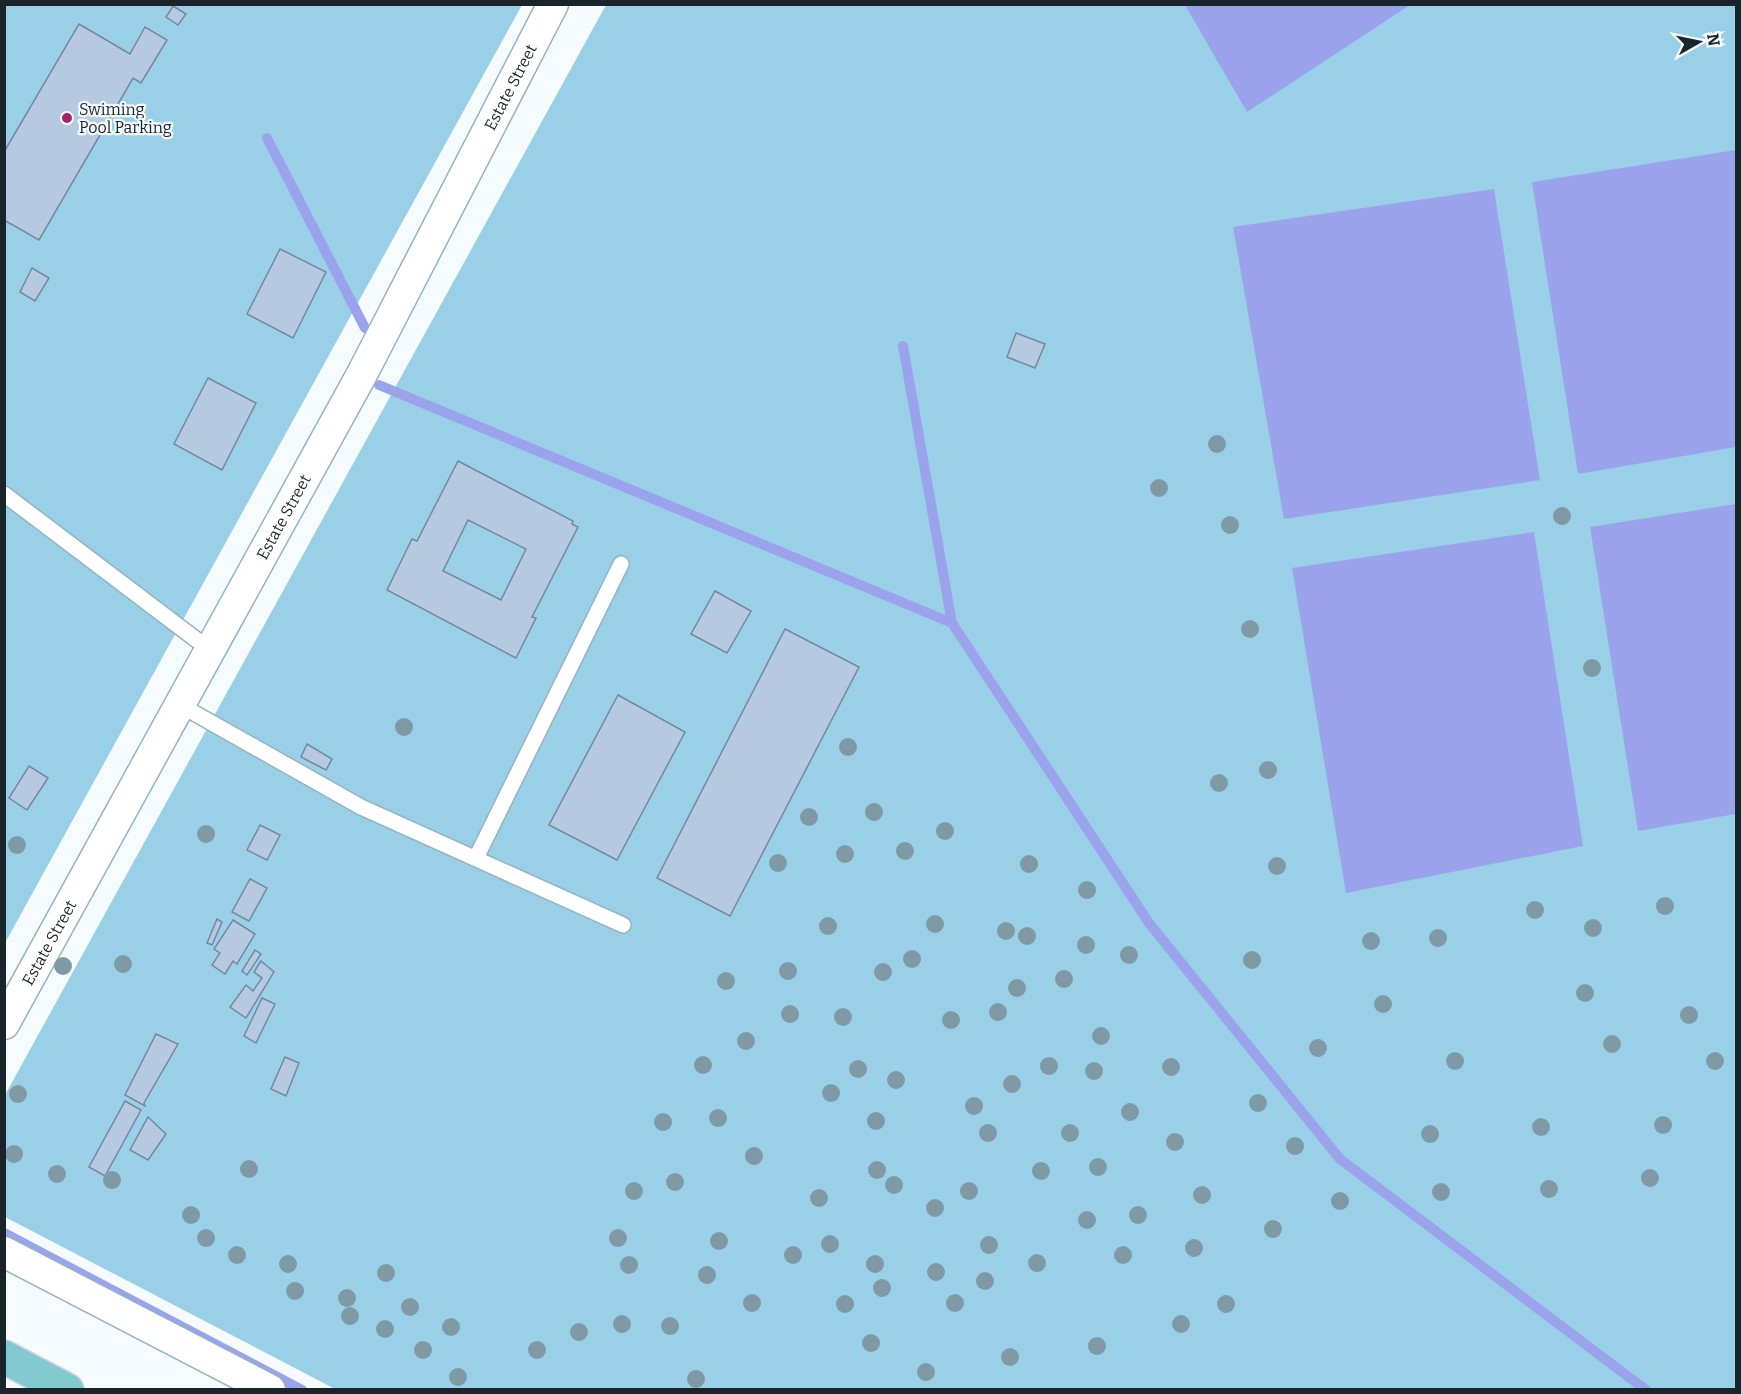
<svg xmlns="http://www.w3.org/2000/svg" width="1741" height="1394" viewBox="0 0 1741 1394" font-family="Bitter,serif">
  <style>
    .green { fill: #99d0e8 }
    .water { fill: #9aa3ec }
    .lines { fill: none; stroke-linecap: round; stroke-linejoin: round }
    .stream { stroke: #9aa3ec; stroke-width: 10 }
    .building { fill: #b5c9e1; stroke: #75889e; stroke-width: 1.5; fill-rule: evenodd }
    .lane-casing { stroke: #94b4c2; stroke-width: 18 }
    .street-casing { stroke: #94b4c2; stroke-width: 33 }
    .primary-casing { stroke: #d6d8d9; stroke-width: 36 }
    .lane { stroke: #fff; stroke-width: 15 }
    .street { stroke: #fff; stroke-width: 30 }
    .primary { stroke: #83cad0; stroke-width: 33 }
    .tree { fill: #809aa5 }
    .poi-dot { fill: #a7216a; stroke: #f5fbff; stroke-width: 2 }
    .labels { text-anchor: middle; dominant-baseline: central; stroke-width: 4.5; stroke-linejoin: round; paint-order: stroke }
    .street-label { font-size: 16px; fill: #19252b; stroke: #f5fbff }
    .poi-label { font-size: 16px; fill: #19252b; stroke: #f5fbff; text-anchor: start }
  </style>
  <rect width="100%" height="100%" fill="#f5fbff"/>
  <g class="green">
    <polygon points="5,5 522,5 5,943"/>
    <polygon points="606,5 1736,5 1736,1389 335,1389 5,1217 5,1095"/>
  </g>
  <g class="water">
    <polygon points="1410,5 1247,112 1185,5 1410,4"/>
    <polygon points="1736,150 1736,447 1578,474 1532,182"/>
    <polygon points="1494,189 1540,480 1284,519 1233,227"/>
    <polygon points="1736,504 1736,814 1638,831 1590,527"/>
    <polygon points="1534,532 1583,846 1346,893 1292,568"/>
  </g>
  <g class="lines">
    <g class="stream">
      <polyline points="267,138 365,328"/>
      <polyline points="903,346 952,623 1149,923 1340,1159 1646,1390"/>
      <polyline points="379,385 952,623"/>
      <polyline points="4,1233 302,1390"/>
    </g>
  </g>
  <g class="building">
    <polygon points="173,6 186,14 178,25 166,17"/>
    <polygon points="79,24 130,54 145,27 167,40 141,83 133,78 39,240 4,220 4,152"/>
    <polygon points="280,249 326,272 293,338 247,314"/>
    <polygon points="32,268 49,278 35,301 20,292"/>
    <polygon points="1016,333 1045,344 1035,368 1007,357"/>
    <polygon points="208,378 256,403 222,470 174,444"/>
    <path d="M458,461l115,60 -1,3 6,3 -46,90 4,1 -20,40 -129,-68 25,-51 5,2zM468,520l58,29 -25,51 -58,-29z"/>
    <polygon points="715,591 751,611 727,653 691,634"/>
    <polygon points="785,629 859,667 730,916 657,878"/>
    <polygon points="618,695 685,732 617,860 549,825"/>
    <polygon points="307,744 332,759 326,770 301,757"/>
    <polygon points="29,766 48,778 27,810 9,798"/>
    <polygon points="260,825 280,835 267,860 247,850"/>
    <polygon points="250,879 267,888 249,921 232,912"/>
    <polygon points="217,919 222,922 212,945 207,943"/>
    <polygon points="233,920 255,934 237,964 233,961 225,974 212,965 220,953 214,949"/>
    <polygon points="255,950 261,954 247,975 242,971"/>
    <polygon points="261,961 274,972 246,1018 230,1007 246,985 253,991 262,978 254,972"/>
    <polygon points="262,998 275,1004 256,1043 244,1036"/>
    <polygon points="156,1034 178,1044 144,1103 145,1106 125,1095"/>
    <polygon points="285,1057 299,1063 286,1096 271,1089"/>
    <polygon points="125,1101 141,1110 105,1176 89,1167"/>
    <polygon points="148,1117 166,1134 148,1160 130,1150"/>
  </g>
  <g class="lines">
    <g class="lane-casing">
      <g id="lane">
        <polyline points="4,494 210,650"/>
        <polyline points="180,705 361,807 623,925"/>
        <polyline points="476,858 621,564"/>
      </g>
    </g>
    <g class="street-casing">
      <g id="street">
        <path id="s1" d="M4,1024l358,-650 191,-370"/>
        <polyline points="4,1252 270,1390"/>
      </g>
    </g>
    <g class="primary-casing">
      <polyline id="primary" points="4,1357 67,1390"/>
    </g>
    <use href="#lane" class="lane"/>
    <use href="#street" class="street"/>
    <use href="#primary" class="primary"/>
  </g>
  <g class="tree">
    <circle cx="1217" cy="444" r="9"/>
    <circle cx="1159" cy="488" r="9"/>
    <circle cx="1562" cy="516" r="9"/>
    <circle cx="1230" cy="525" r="9"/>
    <circle cx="1250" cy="629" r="9"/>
    <circle cx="1592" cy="668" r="9"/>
    <circle cx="404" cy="727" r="9"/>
    <circle cx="848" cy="747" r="9"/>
    <circle cx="1268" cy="770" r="9"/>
    <circle cx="1219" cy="783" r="9"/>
    <circle cx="874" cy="812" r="9"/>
    <circle cx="809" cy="817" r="9"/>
    <circle cx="945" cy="831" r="9"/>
    <circle cx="206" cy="834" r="9"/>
    <circle cx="17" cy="845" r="9"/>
    <circle cx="905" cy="851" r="9"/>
    <circle cx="845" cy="854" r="9"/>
    <circle cx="778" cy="863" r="9"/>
    <circle cx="1029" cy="864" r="9"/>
    <circle cx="1277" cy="866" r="9"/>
    <circle cx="1087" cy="890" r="9"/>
    <circle cx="1665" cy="906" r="9"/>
    <circle cx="1535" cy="910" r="9"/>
    <circle cx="935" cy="924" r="9"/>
    <circle cx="828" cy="926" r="9"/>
    <circle cx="1593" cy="928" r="9"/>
    <circle cx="1006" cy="931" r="9"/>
    <circle cx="1027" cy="936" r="9"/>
    <circle cx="1438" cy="938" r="9"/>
    <circle cx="1371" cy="941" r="9"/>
    <circle cx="1086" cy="945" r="9"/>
    <circle cx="1129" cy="955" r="9"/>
    <circle cx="912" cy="959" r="9"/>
    <circle cx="1252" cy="960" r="9"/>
    <circle cx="123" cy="964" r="9"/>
    <circle cx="63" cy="966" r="9"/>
    <circle cx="788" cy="971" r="9"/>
    <circle cx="883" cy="972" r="9"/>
    <circle cx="1064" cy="979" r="9"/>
    <circle cx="726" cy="981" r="9"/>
    <circle cx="1017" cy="988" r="9"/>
    <circle cx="1585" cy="993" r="9"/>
    <circle cx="1383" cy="1004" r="9"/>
    <circle cx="998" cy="1012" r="9"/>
    <circle cx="790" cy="1014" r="9"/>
    <circle cx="1689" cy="1015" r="9"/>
    <circle cx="843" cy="1017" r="9"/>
    <circle cx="951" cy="1020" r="9"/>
    <circle cx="1101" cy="1036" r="9"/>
    <circle cx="746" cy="1041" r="9"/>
    <circle cx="1612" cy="1044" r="9"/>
    <circle cx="1318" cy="1048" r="9"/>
    <circle cx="1455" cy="1061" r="9"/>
    <circle cx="1715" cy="1061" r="9"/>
    <circle cx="703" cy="1065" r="9"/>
    <circle cx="1049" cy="1066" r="9"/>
    <circle cx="1171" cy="1067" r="9"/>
    <circle cx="858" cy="1069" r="9"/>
    <circle cx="1094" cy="1071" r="9"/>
    <circle cx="896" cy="1080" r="9"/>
    <circle cx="1012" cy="1084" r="9"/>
    <circle cx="831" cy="1093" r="9"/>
    <circle cx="18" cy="1094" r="9"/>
    <circle cx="1258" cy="1103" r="9"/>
    <circle cx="974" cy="1106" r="9"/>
    <circle cx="1130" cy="1112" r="9"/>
    <circle cx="718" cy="1118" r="9"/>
    <circle cx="876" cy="1121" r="9"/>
    <circle cx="663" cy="1122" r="9"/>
    <circle cx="1663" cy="1125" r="9"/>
    <circle cx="1541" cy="1127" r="9"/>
    <circle cx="988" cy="1133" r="9"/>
    <circle cx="1070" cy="1133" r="9"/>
    <circle cx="1430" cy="1134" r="9"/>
    <circle cx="1175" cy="1142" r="9"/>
    <circle cx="1295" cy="1146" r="9"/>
    <circle cx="14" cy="1154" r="9"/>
    <circle cx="754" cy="1156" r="9"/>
    <circle cx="1098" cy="1167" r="9"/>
    <circle cx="249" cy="1169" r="9"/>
    <circle cx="877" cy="1170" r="9"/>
    <circle cx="1041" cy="1171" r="9"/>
    <circle cx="57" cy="1174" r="9"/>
    <circle cx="1650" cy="1178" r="9"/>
    <circle cx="112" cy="1180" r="9"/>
    <circle cx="675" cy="1182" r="9"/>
    <circle cx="894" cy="1185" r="9"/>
    <circle cx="1549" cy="1189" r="9"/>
    <circle cx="634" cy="1191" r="9"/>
    <circle cx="969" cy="1191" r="9"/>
    <circle cx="1441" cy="1192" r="9"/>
    <circle cx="1202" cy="1195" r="9"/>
    <circle cx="819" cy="1198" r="9"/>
    <circle cx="1340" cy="1201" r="9"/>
    <circle cx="935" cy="1208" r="9"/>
    <circle cx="191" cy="1215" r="9"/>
    <circle cx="1138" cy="1215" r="9"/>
    <circle cx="1087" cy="1220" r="9"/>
    <circle cx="1273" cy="1229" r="9"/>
    <circle cx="206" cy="1238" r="9"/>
    <circle cx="618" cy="1238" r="9"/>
    <circle cx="719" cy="1241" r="9"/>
    <circle cx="830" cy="1244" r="9"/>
    <circle cx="989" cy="1245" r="9"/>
    <circle cx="1194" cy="1248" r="9"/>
    <circle cx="237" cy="1255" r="9"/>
    <circle cx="793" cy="1255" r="9"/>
    <circle cx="1123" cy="1255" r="9"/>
    <circle cx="1037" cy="1263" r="9"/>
    <circle cx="288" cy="1264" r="9"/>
    <circle cx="875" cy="1264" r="9"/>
    <circle cx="629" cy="1265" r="9"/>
    <circle cx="936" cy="1272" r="9"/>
    <circle cx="386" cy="1273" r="9"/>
    <circle cx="707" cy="1275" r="9"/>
    <circle cx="985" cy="1281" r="9"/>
    <circle cx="882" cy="1288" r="9"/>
    <circle cx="295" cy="1291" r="9"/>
    <circle cx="347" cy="1298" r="9"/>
    <circle cx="752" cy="1303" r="9"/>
    <circle cx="955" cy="1303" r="9"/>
    <circle cx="845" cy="1304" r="9"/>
    <circle cx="1226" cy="1304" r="9"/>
    <circle cx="410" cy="1307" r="9"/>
    <circle cx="350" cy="1316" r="9"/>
    <circle cx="622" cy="1324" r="9"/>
    <circle cx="1181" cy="1324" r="9"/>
    <circle cx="670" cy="1326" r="9"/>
    <circle cx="451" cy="1327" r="9"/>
    <circle cx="385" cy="1329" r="9"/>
    <circle cx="579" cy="1332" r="9"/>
    <circle cx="871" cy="1343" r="9"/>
    <circle cx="1097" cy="1346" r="9"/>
    <circle cx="423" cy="1350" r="9"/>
    <circle cx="537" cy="1350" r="9"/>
    <circle cx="1010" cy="1357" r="9"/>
    <circle cx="926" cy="1372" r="9"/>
    <circle cx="458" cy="1377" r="9"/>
    <circle cx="696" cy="1379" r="9"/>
  </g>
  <circle class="poi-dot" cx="67" cy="118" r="6"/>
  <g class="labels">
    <g class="street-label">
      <text stroke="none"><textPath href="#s1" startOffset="1065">Estate Street</textPath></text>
      <text stroke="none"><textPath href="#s1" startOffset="579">Estate Street</textPath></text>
      <text stroke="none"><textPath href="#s1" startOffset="93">Estate Street</textPath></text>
    </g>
    <g class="poi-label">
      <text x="79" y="109">Swiming<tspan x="79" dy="18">Pool Parking</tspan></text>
    </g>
  </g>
  <rect width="1741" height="1394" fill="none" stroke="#19252b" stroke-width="12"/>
  <g transform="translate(1699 42) rotate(81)" stroke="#f5fbff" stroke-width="4.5" paint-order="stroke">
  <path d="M0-4.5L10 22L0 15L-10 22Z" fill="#19252b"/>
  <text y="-9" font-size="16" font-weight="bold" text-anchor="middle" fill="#19252b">N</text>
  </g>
</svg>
